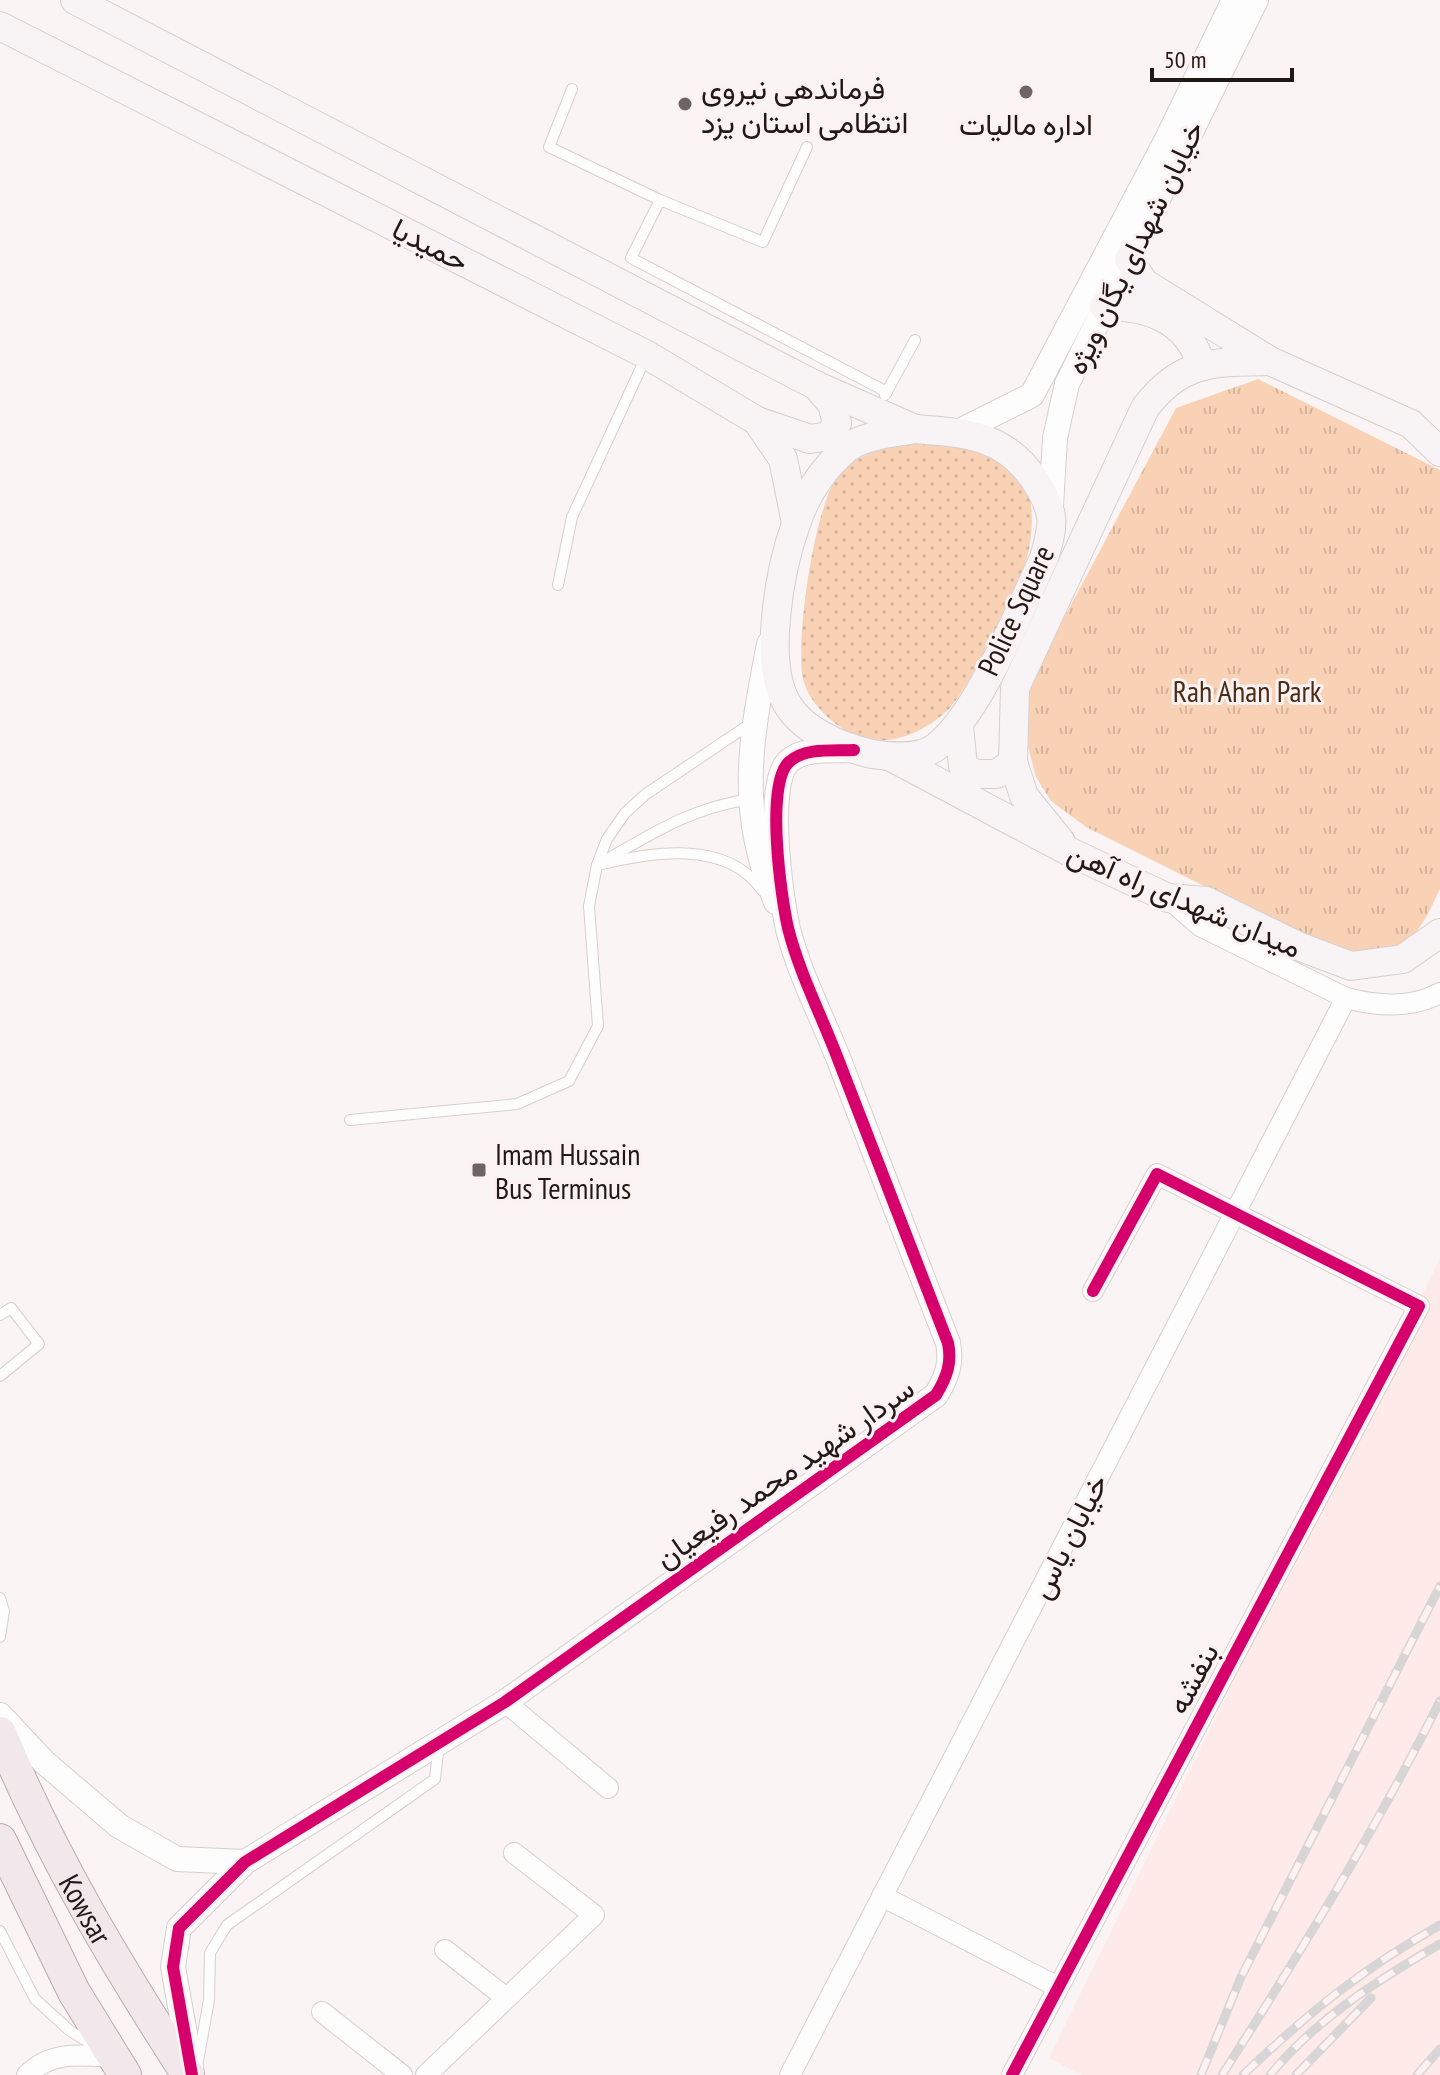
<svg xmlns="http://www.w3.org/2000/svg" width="1440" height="2075" viewBox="0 0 1440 2075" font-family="'PT Sans Narrow',Vazirmatn,sans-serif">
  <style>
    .built { fill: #fdeae9 }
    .grass { fill: url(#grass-dots) }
    .park { fill: url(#park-tufts) }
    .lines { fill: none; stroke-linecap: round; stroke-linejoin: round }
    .service-casing { stroke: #d7cfcf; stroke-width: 12 }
    .minor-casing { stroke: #d7cfcf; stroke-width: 22 }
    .tertiary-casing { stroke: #d7cfcf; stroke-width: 26 }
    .secondary-casing { stroke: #d7cfcf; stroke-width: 30 }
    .primary-casing { stroke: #bcaaaf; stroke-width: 34 }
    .service { stroke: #fefdfd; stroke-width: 10 }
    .minor { stroke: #fefdfd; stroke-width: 20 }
    .tertiary { stroke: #fefdfd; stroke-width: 24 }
    .secondary { stroke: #f8f3f5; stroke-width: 28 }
    .primary { stroke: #f2e8ec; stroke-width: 32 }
    .rail-casing { stroke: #d7d5d5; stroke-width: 9 }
    .rail { stroke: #fdf2f1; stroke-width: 6; stroke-dasharray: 18; stroke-linecap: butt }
    .cycleway-casing { stroke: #fdf2f1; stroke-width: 17 }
    .cycleway { stroke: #d6006c; stroke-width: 12 }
    .poi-dot { fill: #6d6565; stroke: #fdf2f1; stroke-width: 3 }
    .labels { text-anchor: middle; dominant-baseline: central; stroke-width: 6; stroke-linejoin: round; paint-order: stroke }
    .poi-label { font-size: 30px; fill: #211818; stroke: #fdf2f1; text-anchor: start }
    .street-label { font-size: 30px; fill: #211818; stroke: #fdf2f1 }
    .park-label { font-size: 30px; fill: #492d16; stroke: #fdf2f1 }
  </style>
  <defs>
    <pattern id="grass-dots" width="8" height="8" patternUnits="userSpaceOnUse" patternTransform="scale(2)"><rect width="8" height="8" fill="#f9d2b6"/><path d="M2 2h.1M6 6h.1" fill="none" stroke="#d5b49c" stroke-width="1.8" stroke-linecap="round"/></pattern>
    <pattern id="park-tufts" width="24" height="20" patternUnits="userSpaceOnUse" patternTransform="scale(2)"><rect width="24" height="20" fill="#f9d2b6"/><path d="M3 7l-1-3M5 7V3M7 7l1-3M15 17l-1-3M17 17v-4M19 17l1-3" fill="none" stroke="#d5b49c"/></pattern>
  </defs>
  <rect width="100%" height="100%" fill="#faf4f4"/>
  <polygon class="built" points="1440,1259 1440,2075 1082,2075 1049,2058"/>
  <path class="grass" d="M929,442c33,4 72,3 93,35 13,20 11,55 6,77 -7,29 -59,136 -80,156 -22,20 -51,35 -82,29 -26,-6 -57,-34 -63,-60 -8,-38 12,-187 41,-211 25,-20 54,-22 85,-26z"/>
  <path class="park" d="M1258,379l182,91v419c-7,14 -14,32 -25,44 -25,30 -72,19 -101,8l-228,-114 -35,-26 -15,-24 -16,-61 12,-38 144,-270z"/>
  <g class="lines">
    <g class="service-casing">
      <g id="service">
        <polyline points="572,89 549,147 660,200 763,242 807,147"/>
        <polyline points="660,200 631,258 887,392"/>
        <polyline points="885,395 915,340"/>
        <polyline points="558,585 572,517 646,357"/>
        <path d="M606,860c50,-29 86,-52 144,-61"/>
        <path d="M597,865c53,-12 128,-27 165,25"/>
        <polyline points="350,1120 517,1104 569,1081 598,1026 589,906 597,865 607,839 625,813 646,794 753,722"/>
        <polyline points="0,1315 11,1308 39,1344 0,1376"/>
        <polyline points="0,1598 4,1611 0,1637"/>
        <polyline points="0,1931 35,1999 69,2030 96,2047"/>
        <polyline points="198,2061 209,2000 210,1953 227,1925 435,1779 439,1744"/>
      </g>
    </g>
    <g class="minor-casing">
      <g id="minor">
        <path d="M1168,898l32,28 146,72c31,8 64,11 94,-5"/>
        <polyline points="505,1702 608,1788"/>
        <polyline points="882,1896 1056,1986"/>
        <polyline points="445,1950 505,1997"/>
        <polyline points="322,2012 402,2075"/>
        <path d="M27,2075c24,-24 53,-20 84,-18"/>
        <polyline points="426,2075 594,1915 514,1853"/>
        <polyline points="790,2075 1346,998"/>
        <polyline points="1012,2075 1419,1306 1157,1174 1093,1291"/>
      </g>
    </g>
    <g class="tertiary-casing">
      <g id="tertiary">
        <polyline points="958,432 1032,395 1167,139 1234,0"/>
        <polyline points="1051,506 1055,438 1067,384 1256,0"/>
        <path d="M769,644c-18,94 -33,165 7,258"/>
        <polyline points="0,1715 44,1762 119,1826 177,1859 245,1862"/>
        <path d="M192,2073l-19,-106 6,-39 66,-66 260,-160 431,-307c11,-18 16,-32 12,-52 -37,-94 -73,-189 -109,-283 -17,-43 -40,-87 -51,-131 -7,-31 -23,-144 0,-167 15,-15 45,-11 65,-12"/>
      </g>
    </g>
    <g class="secondary-casing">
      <g id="secondary">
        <polyline points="75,0 815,385 915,429"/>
        <polyline points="0,26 647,355 757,421 783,459 796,523"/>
        <polyline points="1129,259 1144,283 1270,361 1411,424 1440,452"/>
        <path d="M1104,306c44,0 83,13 97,58"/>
        <polyline points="757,421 810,439 829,436 837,423 832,404 816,385"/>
        <path d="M915,429c52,4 91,6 121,53 20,31 18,42 8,76 -25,52 -64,155 -108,189 -16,12 -45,10 -64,7 -31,-7 -70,-23 -86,-52 -23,-42 -6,-134 10,-178 9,-28 27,-56 50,-75 17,-14 48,-16 69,-20z"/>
        <path d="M959,725l4,41 12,8h22l16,-12 2,-74 130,-280c36,-48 70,-46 125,-47"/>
        <polyline points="893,758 1068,851 1168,898 1206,901 1298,946 1351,966 1403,959 1440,933"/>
        <polyline points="1013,762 1024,796 1061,842"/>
      </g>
    </g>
    <g class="primary-casing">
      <g id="primary">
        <path id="s1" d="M0,1733c50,121 117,233 188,342"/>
        <polyline points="0,1840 74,1992 125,2075"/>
      </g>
    </g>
    <use href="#service" class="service"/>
    <use href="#minor" class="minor"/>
    <use href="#tertiary" class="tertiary"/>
    <use href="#secondary" class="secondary"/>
    <use href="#primary" class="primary"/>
    <g class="rail-casing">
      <g id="rail">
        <polyline points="1201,2075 1241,1977 1440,1586"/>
        <path d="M1222,2075c78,-122 153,-244 218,-374"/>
        <path d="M1243,2075c66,-63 118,-105 197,-150"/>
        <path d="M1270,2075c46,-56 108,-95 170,-131"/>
        <polyline points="1296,2075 1371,1998"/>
        <polyline points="1417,2075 1440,2049"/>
      </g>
    </g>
    <use href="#rail" class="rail"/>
    <g class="cycleway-casing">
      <g id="cycleway">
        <path d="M192,2075l-19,-108 6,-39 66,-66 260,-160 431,-307c11,-18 16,-32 12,-52 -37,-94 -73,-189 -110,-284 -16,-42 -39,-87 -50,-131 -7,-31 -23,-144 1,-166 16,-15 45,-11 65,-12"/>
        <polyline points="1012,2075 1419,1306 1157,1174 1093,1291"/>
      </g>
    </g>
    <use href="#cycleway" class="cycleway"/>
  </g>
  <g class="poi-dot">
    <circle cx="1026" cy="92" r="8"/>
    <circle cx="685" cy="104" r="8"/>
    <rect x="471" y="1162" width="16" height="16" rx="4"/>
  </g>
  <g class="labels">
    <g class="poi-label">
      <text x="701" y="87">فرماندهی نیروی<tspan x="701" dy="34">انتظامی استان یزد</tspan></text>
      <text x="1026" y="123" text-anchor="middle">اداره مالیات</text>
      <text x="495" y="1153">Imam Hussain<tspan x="495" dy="34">Bus Terminus</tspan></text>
    </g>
    <g class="street-label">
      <text transform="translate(431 244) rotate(27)">حمیدیا</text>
      <text transform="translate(1134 247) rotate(-64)">خیابان شهدای یگان ویژه</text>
      <text transform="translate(1015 610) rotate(-65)">Police Square</text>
      <text transform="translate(1185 899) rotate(23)">میدان شهدای راه آهن</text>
      <text transform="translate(784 1472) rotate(-35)">سردار شهید محمد رفیعیان</text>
      <text transform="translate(1068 1536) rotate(-63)">خیابان یاس</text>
      <text transform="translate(1192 1678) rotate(-62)">بنفشه</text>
      <text stroke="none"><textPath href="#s1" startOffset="196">Kowsar</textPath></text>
    </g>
    <g class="park-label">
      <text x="1247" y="690">Rah Ahan Park</text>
    </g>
  </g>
  <path d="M1152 68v12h140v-12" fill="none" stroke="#211818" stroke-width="4"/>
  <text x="1164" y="68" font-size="24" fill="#211818" stroke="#fdf2f1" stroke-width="6" paint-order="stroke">50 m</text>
</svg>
